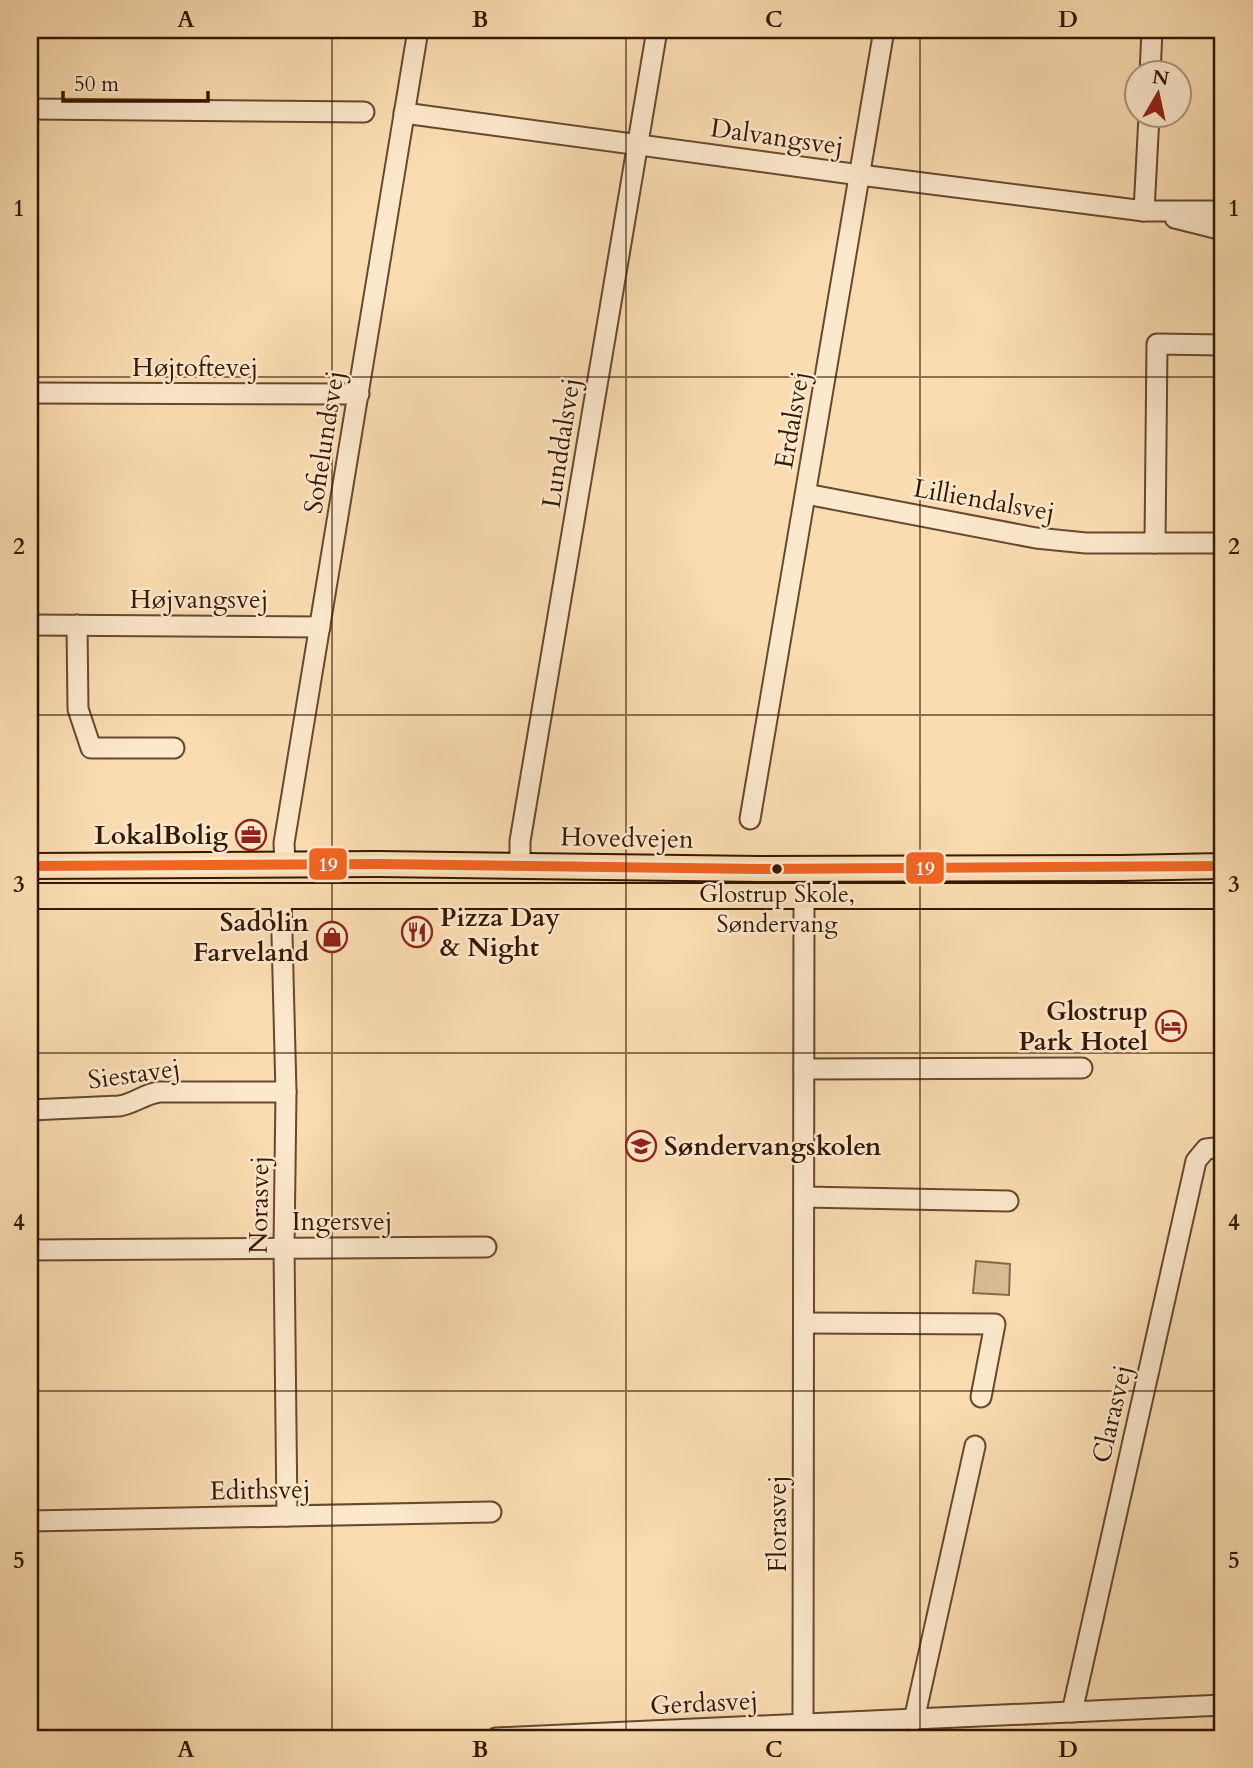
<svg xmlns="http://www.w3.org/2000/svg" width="1253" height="1768" viewBox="0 0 1253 1768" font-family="Cardo,serif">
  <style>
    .green { fill: #d8bb93; stroke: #866a4b; stroke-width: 2 }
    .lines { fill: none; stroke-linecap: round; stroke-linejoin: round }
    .minor-casing { stroke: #66492e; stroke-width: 23 }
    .major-casing { stroke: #341803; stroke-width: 28 }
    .minor { stroke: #fce8cc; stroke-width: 19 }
    .major { stroke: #fadcb0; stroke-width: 24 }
    .bus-1-casing { stroke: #fce8cc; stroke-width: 16 }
    .bus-1 { stroke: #f26522; stroke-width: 10 }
    .grid { fill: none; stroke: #341803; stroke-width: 2; stroke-opacity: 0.55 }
    .bus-dot { fill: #341803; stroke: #fce8cc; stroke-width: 2.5 }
    .labels { text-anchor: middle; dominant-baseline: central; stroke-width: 5; stroke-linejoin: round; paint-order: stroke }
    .bus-label { font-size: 24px; fill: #341803; stroke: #fce8cc }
    .street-label { font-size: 26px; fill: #341803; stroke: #fce8cc }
    .poi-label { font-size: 26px; font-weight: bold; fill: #341803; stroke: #fce8cc; text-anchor: end }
    .line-badge { stroke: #fce8cc; stroke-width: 2.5 }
    .badge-label { font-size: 19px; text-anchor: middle; font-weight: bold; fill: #fff }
    .neatline { fill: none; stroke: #341803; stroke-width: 2.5 }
    .grid-label { font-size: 23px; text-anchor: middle; font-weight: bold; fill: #341803 }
  </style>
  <rect width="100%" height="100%" fill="#fadcb0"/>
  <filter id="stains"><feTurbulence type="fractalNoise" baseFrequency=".00286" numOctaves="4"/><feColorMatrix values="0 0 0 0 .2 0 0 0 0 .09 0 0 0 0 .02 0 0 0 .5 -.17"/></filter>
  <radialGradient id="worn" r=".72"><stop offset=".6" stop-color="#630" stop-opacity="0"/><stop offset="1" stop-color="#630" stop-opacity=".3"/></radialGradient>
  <polygon class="green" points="976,1261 1010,1264 1009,1295 973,1293"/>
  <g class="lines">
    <g class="minor-casing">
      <g id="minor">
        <polyline points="1150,74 1152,30"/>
        <polyline points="30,109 364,112"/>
        <polyline points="404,113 860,175 1144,211 1223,211"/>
        <polyline points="1144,211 1149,116"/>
        <polyline points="1175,218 1223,230"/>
        <polyline points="30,393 359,394"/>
        <polyline points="806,494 1036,538 1086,543 1223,543"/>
        <polyline points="1155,543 1157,344 1223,345"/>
        <polyline points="30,625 320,627"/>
        <polyline points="77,625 78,709 91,748 174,748"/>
        <polyline points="750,819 884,30"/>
        <polyline points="285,864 284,843 418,30"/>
        <polyline points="520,865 520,841 657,30"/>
        <polyline points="281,896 286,1092 284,1247 287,1516"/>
        <polyline points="804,1069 1082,1068"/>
        <path d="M30,1110l89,-4c15,-2 25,-12 40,-14h127"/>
        <polyline points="804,1197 1008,1201"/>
        <polyline points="30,1250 486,1247"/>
        <polyline points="804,1323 995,1324 981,1397"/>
        <polyline points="30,1521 491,1512"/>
        <polyline points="1072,1712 1196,1161 1206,1149 1223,1147"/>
        <polyline points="914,1720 975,1446"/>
        <polyline points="803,1724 804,895"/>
        <polyline points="496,1738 1223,1705"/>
      </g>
    </g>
    <g class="major-casing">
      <g id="major">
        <polyline points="30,866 378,864 760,869 1121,868 1223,866"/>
        <polyline points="30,896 1223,896"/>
      </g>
    </g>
    <use href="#minor" class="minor"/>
    <use href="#major" class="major"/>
    <g class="bus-1-casing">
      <polyline id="bus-1" points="30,866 378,864 760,869 1223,866"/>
    </g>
    <use href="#bus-1" class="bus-1"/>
  </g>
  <path class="grid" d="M332,30v1708M626,30v1708M920,30v1708M30,377h1193M30,715h1193M30,1053h1193M30,1391h1193"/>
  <defs>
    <g id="office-ring" transform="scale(1.575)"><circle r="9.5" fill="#fce8cc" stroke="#8f2418" stroke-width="1.5"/><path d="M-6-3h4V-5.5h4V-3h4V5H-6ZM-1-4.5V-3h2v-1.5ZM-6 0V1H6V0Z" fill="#8f2418"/></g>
    <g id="restaurant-ring" transform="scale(1.575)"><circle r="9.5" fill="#fce8cc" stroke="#8f2418" stroke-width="1.5"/><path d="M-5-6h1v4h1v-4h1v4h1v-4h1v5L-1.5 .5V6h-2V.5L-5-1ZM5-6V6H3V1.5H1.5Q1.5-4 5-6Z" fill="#8f2418"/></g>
    <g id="shop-ring" transform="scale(1.575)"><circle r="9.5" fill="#fce8cc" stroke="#8f2418" stroke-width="1.5"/><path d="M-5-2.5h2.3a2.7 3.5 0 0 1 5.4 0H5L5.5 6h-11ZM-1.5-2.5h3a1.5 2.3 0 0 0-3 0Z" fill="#8f2418"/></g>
    <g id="hotel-ring" transform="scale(1.575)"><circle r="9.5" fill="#fce8cc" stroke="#8f2418" stroke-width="1.5"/><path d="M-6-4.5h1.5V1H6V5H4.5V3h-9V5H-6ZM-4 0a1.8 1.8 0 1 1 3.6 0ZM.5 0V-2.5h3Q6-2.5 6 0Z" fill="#8f2418"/></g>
    <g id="school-ring" transform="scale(1.575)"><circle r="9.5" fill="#fce8cc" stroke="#8f2418" stroke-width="1.5"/><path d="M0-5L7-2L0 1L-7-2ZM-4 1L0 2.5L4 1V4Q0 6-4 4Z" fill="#8f2418"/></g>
  </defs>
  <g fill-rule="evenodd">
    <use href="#office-ring" x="251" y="835"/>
    <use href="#restaurant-ring" x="417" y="932"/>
    <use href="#shop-ring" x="332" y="937"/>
    <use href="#hotel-ring" x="1171" y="1026"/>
    <use href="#school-ring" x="641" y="1146"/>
  </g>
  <circle class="bus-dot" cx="777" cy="869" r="6"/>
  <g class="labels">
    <g class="bus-label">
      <text x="777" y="894">Glostrup Skole,<tspan x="777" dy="30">Søndervang</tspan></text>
    </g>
    <g class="street-label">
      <text transform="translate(777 137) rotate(8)">Dalvangsvej</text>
      <text x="195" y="367">Højtoftevej</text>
      <text transform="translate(792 420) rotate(-80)">Erdalsvej</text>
      <text transform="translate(324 442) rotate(-81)">Sofielundsvej</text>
      <text transform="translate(561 443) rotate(-81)">Lunddalsvej</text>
      <text transform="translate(984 500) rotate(10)">Lilliendalsvej</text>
      <text x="199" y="599">Højvangsvej</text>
      <text transform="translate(627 838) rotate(1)">Hovedvejen</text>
      <text transform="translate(134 1074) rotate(-8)">Siestavej</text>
      <text transform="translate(259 1205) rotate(-89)">Norasvej</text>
      <text x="342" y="1221">Ingersvej</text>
      <text transform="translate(1112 1414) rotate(-77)">Clarasvej</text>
      <text transform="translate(260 1490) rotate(-1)">Edithsvej</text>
      <text transform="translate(777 1524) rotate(-90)">Florasvej</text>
      <text transform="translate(704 1703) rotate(-3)">Gerdasvej</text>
    </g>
    <g class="poi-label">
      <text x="228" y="835">LokalBolig</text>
      <text x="440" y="917" text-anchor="start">Pizza Day<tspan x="440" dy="30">&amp; Night</tspan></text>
      <text x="309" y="922">Sadolin<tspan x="309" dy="30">Farveland</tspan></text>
      <text x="1148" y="1011">Glostrup<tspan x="1148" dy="30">Park Hotel</tspan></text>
      <text x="664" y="1146" text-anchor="start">Søndervangskolen</text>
    </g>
  </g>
  <g class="line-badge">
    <rect x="308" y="847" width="40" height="34" rx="7" fill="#f26522"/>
    <rect x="905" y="851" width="40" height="34" rx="7" fill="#f26522"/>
  </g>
  <g class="badge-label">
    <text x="328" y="871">19</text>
    <text x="925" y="875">19</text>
  </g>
  <rect width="1253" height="1768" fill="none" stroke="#fadcb0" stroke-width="77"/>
  <g transform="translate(1158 94) rotate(9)"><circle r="33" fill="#fce8cc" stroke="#ac957c" stroke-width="2"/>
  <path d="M0-5L12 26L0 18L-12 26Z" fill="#8f2418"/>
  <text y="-10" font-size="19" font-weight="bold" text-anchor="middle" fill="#341803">N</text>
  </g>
  <path d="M63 91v10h145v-10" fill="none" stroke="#341803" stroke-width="3.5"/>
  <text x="74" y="91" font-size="21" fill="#341803" stroke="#fce8cc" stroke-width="5" paint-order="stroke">50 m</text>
  <rect x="38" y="38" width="1176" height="1692" class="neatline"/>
  <g class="grid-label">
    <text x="186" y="27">A</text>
    <text x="480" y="27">B</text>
    <text x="774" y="27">C</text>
    <text x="1068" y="27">D</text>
    <text x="19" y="216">1</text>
    <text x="1234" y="216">1</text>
    <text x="19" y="554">2</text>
    <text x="1234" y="554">2</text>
    <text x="19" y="892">3</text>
    <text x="1234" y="892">3</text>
    <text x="19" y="1230">4</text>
    <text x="1234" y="1230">4</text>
    <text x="19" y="1568">5</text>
    <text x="1234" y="1568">5</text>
    <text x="186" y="1757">A</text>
    <text x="480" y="1757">B</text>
    <text x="774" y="1757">C</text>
    <text x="1068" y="1757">D</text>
  </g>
  <rect width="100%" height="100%" filter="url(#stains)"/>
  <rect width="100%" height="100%" fill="url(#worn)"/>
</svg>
